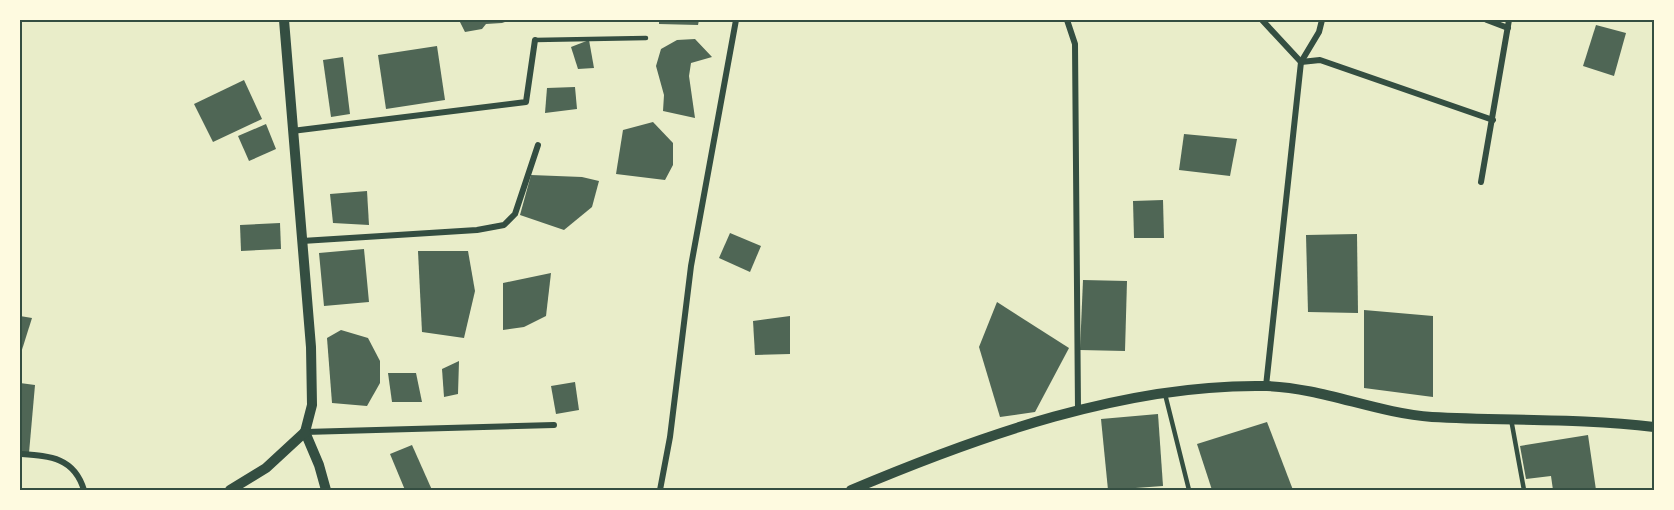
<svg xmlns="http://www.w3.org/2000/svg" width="1674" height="510" viewBox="0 0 1674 510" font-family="Lato,sans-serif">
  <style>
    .building { fill: #4f6655 }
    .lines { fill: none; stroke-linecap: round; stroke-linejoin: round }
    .service { stroke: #344e41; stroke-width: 4.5 }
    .minor { stroke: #344e41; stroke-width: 6 }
    .tertiary { stroke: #344e41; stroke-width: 10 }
    .neatline { fill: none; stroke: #344e41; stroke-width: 2 }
  </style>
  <rect width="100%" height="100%" fill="#e9edc9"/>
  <g class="building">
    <polygon points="459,20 511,20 502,23 486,24 482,29 465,32"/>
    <polygon points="530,20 648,20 648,22 557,22"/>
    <polygon points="659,20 699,20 698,25 659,24"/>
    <polygon points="1596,25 1626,33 1614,76 1583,66"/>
    <polygon points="695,39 712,57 691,63 689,76 695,118 663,111 664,95 656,66 661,49 677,40"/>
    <polygon points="589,40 594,68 578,69 571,47"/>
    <polygon points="437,46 445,100 386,109 378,55"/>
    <polygon points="343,57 350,114 331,117 323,60"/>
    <polygon points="244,80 262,119 213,142 194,104"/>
    <polygon points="575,87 577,109 545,113 547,88"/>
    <polygon points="653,122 673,143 673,165 665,180 616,174 623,130"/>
    <polygon points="266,124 276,149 249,161 238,136"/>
    <polygon points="1184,134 1237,139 1230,176 1179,170"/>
    <polygon points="531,175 582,177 599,181 592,207 564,230 520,215"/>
    <polygon points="367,191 369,225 333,223 330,194"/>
    <polygon points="1163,200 1164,238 1134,238 1133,201"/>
    <polygon points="280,223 281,249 241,251 240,225"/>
    <polygon points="730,233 761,246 750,272 719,258"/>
    <polygon points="1357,234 1358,313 1308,312 1306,235"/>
    <polygon points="364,249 369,302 324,306 319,253"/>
    <polygon points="418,251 468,251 475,291 464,338 422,332"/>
    <polygon points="551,273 546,316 524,327 503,330 503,283"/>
    <polygon points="1083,280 1127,281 1125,351 1080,350"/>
    <polygon points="997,302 1069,348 1035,412 1000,417 979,347"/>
    <polygon points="1364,310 1433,316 1433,397 1364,388"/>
    <polygon points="20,316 32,318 20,356"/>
    <polygon points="790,316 790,354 755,355 753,321"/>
    <polygon points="341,330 368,338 380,361 380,383 367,406 332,403 327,338"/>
    <polygon points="459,361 458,394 444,397 442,369"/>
    <polygon points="388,373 416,373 422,402 392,402"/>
    <polygon points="575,382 579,410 556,414 551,386"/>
    <polygon points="20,383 35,385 29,453 20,452"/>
    <polygon points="1158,414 1163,486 1108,490 1101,419"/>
    <polygon points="1267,422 1293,490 1212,490 1197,444"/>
    <polygon points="1588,435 1596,490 1553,490 1551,476 1526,479 1520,446"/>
    <polygon points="412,445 432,490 405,490 390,454"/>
  </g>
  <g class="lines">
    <g class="service">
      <polyline points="535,40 646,38"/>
      <polyline points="1165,394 1189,490"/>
      <polyline points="1511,419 1524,490"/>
    </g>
    <g class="minor">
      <polyline points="1067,20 1075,44 1078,409"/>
      <polyline points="1262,20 1301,62 1320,60 1493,120"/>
      <polyline points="1487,20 1508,28"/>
      <polyline points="292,131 526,102 535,40"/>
      <polyline points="1481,182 1509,20"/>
      <polyline points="302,241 477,230 504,225 515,214 538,145"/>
      <polyline points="1266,386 1301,62 1319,32 1322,20"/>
      <polyline points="305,432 554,425"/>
      <path d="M20,454c30,2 54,3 64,36"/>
      <polyline points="660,490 670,437 691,266 736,20"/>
    </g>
    <g class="tertiary">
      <polyline points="284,20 311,347 312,405 305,432"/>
      <polyline points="305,432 319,465 326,490"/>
      <polyline points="230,490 266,468 305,432"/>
      <path d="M851,490c128,-54 275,-107 416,-104 56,2 109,27 165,31 74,4 149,1 222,10"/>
    </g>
  </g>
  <rect width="1674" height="510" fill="none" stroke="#fefae0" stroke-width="42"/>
  <rect x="21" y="21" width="1632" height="468" class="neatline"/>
</svg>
